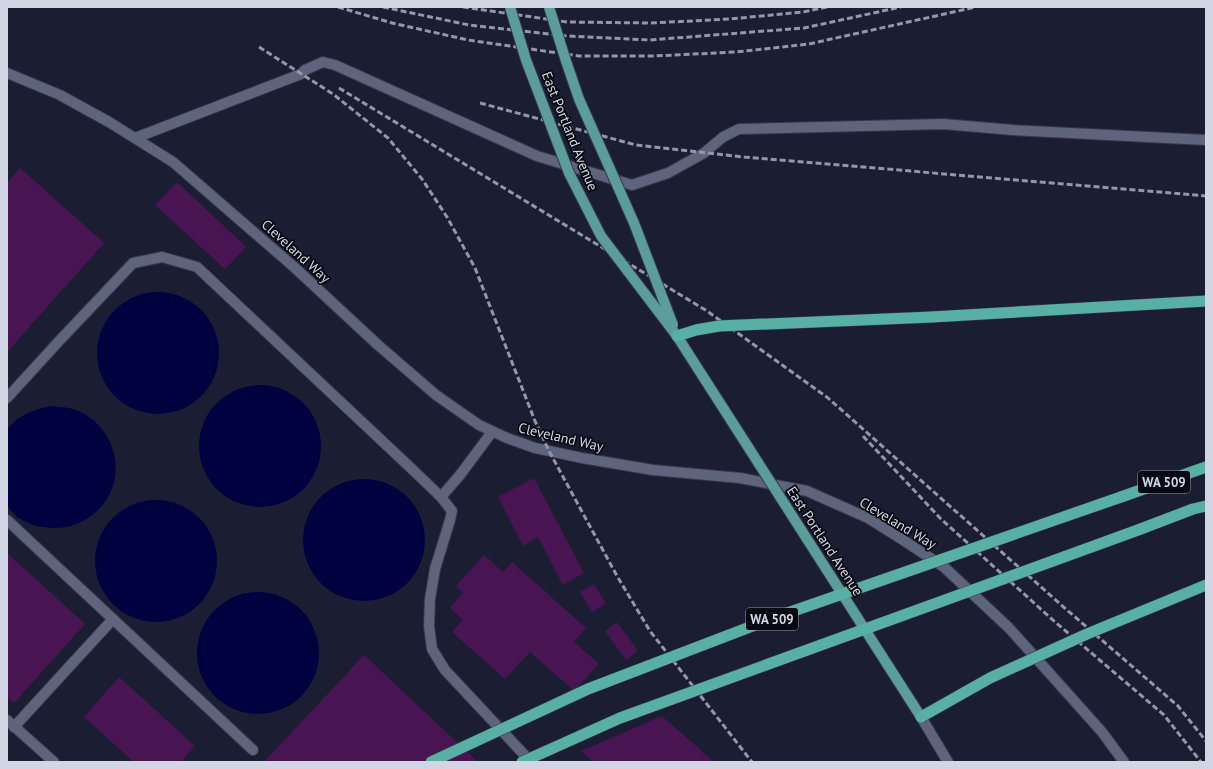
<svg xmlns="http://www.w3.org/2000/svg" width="1213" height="769" viewBox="0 0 1213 769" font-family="'PT Sans',sans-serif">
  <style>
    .water { fill: #000240 }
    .building { fill: #491452 }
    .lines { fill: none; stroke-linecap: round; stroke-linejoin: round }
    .service-casing { stroke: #37394a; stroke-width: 12 }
    .minor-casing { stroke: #37394a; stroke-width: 12 }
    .tertiary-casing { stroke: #37394a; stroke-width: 12 }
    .trunk-casing { stroke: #37394a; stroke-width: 12 }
    .service { stroke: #5f647d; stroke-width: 10 }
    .minor { stroke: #5f647d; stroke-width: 10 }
    .tertiary { stroke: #5f647d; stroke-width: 10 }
    .trunk { stroke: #58b0a5; stroke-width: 11 }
    .rail { stroke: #9397a8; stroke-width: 3; stroke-dasharray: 6 3; stroke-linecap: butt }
    .primary-bridge-casing { stroke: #37394a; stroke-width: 12; stroke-linecap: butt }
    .trunk-bridge-casing { stroke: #37394a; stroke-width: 12; stroke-linecap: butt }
    .primary-bridge { stroke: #5a9d9b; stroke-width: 10 }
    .trunk-bridge { stroke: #58b0a5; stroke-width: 11 }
    .labels { text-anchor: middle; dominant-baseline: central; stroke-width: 3.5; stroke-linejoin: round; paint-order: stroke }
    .shield { fill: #080912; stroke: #9598a5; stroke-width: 1 }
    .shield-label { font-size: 13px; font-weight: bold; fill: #d2d6e4 }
    .street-label { font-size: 14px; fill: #d2d6e4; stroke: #080912 }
  </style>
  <rect width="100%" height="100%" fill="#1b1e33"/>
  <g class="water">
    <circle cx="158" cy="353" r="61"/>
    <circle cx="260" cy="446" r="61"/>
    <path d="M51,406c7,1 15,1 22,3 15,4 29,17 36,31 23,46 -16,96 -66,87 -9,-1 -18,-5 -26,-10 -3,-3 -7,-8 -10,-12v-75c12,-16 26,-20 44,-24z"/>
    <circle cx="364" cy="540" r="61"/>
    <circle cx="156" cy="561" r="61"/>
    <circle cx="258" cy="653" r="61"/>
  </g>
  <g class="building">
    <polygon points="20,168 104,243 7,352 7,183"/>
    <polygon points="177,182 246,247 225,269 155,205"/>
    <polygon points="534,478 584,573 563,585 538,537 523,546 498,497"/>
    <polygon points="7,553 85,624 14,703 7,697"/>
    <polygon points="484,555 503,572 512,562 586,628 574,642 599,664 574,691 530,652 505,679 452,632 463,620 450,608 463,593 456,586"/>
    <polygon points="594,584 606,604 592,612 580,592"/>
    <polygon points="617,622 638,651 626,660 605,631"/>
    <polygon points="364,655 478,762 264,762"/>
    <polygon points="119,677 195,746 181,762 134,762 84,717"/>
    <polygon points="662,716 714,762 594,762 581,751"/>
  </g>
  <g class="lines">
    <g class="service-casing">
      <g id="service">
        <polyline points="135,138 301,74 305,70 323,62 335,65 537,156 632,185 668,173 704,153 723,137 739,129 943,124 1013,130 1206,140"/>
        <polyline points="7,398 60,340 133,263 162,257 197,267 413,470 441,497 452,511 450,520 435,569 430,599 429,626 432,649 445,670 531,762"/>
        <polyline points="441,497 460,475 492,432"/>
        <polyline points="7,520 253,750"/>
        <polyline points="7,720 54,762"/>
        <polyline points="14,727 113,619"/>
      </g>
    </g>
    <g class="minor-casing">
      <polyline id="minor" points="7,73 60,95 109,122 173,162 294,267 378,345 436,395 479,425 507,438 535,448 582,458 653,470 740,478 807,491 868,518 903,540 944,567 1009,628 1102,732 1124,762"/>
    </g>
    <g class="tertiary-casing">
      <polyline id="tertiary" points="921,717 948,762"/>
    </g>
    <g class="trunk-casing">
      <g id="trunk">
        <polyline points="932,317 1206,301"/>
        <polyline points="1121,497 1206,467"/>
        <polyline points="1138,530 1193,509 1206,506"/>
      </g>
    </g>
    <use href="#service" class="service"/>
    <use href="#minor" class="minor"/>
    <use href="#tertiary" class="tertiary"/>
    <use href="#trunk" class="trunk"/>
    <g class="rail">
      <polyline points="338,7 392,23 468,40 579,56 654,56 736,52 809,44 976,7"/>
      <polyline points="383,7 469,25 567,36 650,40 804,28 901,7"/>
      <polyline points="463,7 567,22 651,23 730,19 803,12 827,7"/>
      <polyline points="259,47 333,94 388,138 422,179 447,217 475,268 535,421 549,451 617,576 650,631 752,762"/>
      <polyline points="339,88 707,311 828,398 1067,610 1178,706 1206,741"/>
      <polyline points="480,103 636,145 744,157 1206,196"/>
      <polyline points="863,436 941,519 1054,621 1164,715 1201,762"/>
    </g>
    <g class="primary-bridge-casing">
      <g id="primary-bridge">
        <polyline points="510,7 526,60 569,173 601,236 677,336 921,717"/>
        <polyline points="549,7 566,61 579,99 634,223 673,325"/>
      </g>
    </g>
    <g class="trunk-bridge-casing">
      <g id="trunk-bridge">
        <polyline points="677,336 696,330 719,326 932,317"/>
        <polyline points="921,717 990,678 1087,634 1206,585"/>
        <polyline points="431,762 588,689 776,617 1121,497"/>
        <polyline points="522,762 620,718 1138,530"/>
      </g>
    </g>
    <use href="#primary-bridge" class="primary-bridge"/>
    <use href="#trunk-bridge" class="trunk-bridge"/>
  </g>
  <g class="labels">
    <g class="shield">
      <rect x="1138" y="471" width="52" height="22" rx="3"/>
      <rect x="746" y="608" width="52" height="22" rx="3"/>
    </g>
    <g class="shield-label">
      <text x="1164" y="482">WA 509</text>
      <text x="772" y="619">WA 509</text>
    </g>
    <g class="street-label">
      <text transform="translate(570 131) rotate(68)">East Portland Avenue</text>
      <text transform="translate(296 251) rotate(42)">Cleveland Way</text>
      <text transform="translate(561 437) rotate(13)">Cleveland Way</text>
      <text transform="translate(898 523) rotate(31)">Cleveland Way</text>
      <text transform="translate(825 541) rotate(57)">East Portland Avenue</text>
    </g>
  </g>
  <rect width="1213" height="769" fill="none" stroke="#d2d6e4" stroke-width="16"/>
</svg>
